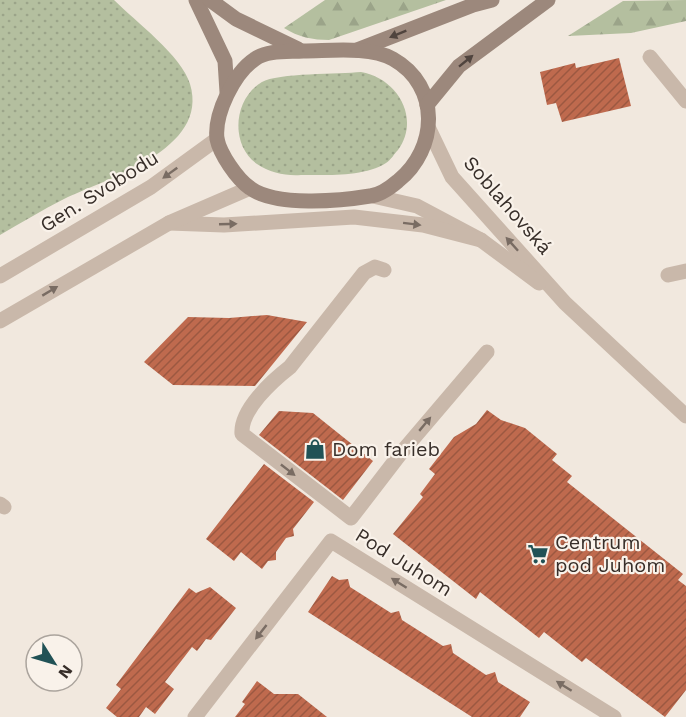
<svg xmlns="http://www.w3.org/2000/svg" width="686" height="717" viewBox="0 0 686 717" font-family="'Work Sans',sans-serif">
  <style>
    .grass { fill: url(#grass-dots) }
    .forest { fill: url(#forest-firs) }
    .building { fill: url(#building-hatch) }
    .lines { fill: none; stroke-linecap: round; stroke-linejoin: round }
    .lane { stroke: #c9b8aa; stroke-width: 15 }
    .street { stroke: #c9b8aa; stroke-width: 15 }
    .secondary { stroke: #9c887c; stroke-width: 15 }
    .oneway { fill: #50443e }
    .oneway2 { fill: #796c63 }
    .labels { text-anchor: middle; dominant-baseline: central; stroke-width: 4.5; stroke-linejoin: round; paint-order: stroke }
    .street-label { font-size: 20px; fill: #372e29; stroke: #f9f2ea }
    .poi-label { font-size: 20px; fill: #372e29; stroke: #f9f2ea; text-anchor: start }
  </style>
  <defs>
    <pattern id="grass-dots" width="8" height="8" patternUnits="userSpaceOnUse" patternTransform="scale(1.5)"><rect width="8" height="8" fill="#b4bf9f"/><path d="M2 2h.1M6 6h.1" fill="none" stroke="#9ba489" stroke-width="1.8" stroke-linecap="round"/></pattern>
    <pattern id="forest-firs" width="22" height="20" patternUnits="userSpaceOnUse" patternTransform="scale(1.5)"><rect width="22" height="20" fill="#b4bf9f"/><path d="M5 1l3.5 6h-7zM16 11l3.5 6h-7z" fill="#9ba489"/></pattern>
    <pattern id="building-hatch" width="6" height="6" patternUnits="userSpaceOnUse" patternTransform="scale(1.5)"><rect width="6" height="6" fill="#bf6a4e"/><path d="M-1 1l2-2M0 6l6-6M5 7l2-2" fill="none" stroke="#9c5841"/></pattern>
  </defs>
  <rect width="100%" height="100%" fill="#f1e8de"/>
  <g class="grass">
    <path d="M0,0h114c21,21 68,56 76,84 20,66 -83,94 -126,115 -22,11 -43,24 -64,36z"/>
    <path d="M361,72c36,6 60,46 37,78 -4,4 -7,10 -12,13 -22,14 -60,12 -85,12 -15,1 -31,-2 -44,-11 -27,-19 -24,-65 5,-82 15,-9 78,-8 99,-10z"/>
  </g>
  <g class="forest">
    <path d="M325,0h121l-117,40c-16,0 -31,-3 -45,-12z"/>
    <polygon points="686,0 686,21 631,33 568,36 623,1"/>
  </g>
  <g class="building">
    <polygon points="619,58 631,106 562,122 556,103 547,105 540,72 575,63 576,68"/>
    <polygon points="267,315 307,322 255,386 173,385 144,362 188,317 229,318"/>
    <polygon points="487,410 501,420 525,428 557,454 552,460 572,476 567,482 683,574 678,580 686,586 686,690 665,717 586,658 582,662 544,632 539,638 480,592 476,599 393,534 423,497 420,494 435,474 429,469 454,437 476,424"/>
    <polygon points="279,411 313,413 373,461 343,500 259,435"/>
    <polygon points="264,464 314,502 293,529 294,536 286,538 276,552 276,560 268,561 262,569 241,552 234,561 206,539"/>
    <polygon points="332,576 339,580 348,579 350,587 391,613 399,611 402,620 443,646 451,644 453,653 486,675 495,672 498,682 530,702 520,717 472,717 308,612"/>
    <polygon points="210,587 236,608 211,640 206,639 197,651 192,647 165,682 174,689 155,714 146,707 139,717 117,717 106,708 121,689 116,685 189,588 196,593"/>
    <polygon points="257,681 274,694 298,694 327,717 235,717 245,704 242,702"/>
  </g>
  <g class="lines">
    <g class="lane">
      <path d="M384,270l-9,-3 -11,6 -74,94c-18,14 -50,43 -48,67l109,84 50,-65 86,-101"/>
      <polyline points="0,504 4,507"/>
    </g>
    <g class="street">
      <polyline points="650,57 686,101"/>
      <polyline points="429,129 452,177 565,303 686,416"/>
      <polyline points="373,196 417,206 481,240 539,283"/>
      <polyline points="169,223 224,225 354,217 423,225 481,240"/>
      <polyline points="668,275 686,271"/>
      <polyline points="0,276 151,187 217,139"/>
      <polyline points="0,321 169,223 250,188"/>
      <polyline points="195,717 331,541 614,717"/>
    </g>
    <g class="secondary">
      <polyline points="196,0 225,61 227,92"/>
      <polyline points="210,0 236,19 298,49"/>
      <polyline points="357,50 473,5 492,0"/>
      <path d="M303,51c28,0 66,-5 90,8 48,27 45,90 5,122 -7,6 -18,14 -28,15 -30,5 -94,11 -120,-8 -13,-9 -30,-34 -33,-49 -3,-25 17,-66 38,-80 12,-9 33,-7 48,-8z"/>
      <polyline points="427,105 459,66 548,0"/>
    </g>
  </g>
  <defs><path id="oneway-solid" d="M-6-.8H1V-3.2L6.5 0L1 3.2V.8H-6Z" transform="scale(1.5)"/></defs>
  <g class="oneway">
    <use href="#oneway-solid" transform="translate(398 34) rotate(158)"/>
    <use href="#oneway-solid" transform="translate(466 61) rotate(-39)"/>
  </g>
  <g class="oneway2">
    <use href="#oneway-solid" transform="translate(170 173) rotate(144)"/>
    <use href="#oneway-solid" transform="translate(228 224) rotate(-2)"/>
    <use href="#oneway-solid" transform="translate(412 224) rotate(7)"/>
    <use href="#oneway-solid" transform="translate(512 244) rotate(-132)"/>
    <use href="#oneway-solid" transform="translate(50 291) rotate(-31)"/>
    <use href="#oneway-solid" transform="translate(425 424) rotate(-50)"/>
    <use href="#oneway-solid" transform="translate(288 470) rotate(38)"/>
    <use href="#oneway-solid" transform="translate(399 583) rotate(-148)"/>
    <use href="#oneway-solid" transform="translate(261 632) rotate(128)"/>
    <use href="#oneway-solid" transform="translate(564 686) rotate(-148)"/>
  </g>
  <defs>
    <g id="shop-bare" transform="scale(1.62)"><path d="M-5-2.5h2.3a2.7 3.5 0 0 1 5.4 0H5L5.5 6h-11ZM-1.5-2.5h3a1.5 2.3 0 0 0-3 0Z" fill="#215256" stroke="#f9f2ea" stroke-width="2.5" paint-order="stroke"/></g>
    <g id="supermarket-bare" transform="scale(1.62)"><path d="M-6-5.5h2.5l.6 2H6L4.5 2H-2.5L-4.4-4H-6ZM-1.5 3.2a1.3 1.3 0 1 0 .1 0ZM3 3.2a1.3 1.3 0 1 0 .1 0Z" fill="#215256" stroke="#f9f2ea" stroke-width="2.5" paint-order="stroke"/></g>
  </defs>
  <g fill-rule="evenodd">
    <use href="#shop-bare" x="315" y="449"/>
    <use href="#supermarket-bare" x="538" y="554"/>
  </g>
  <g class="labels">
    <g class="street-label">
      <text transform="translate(99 191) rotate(-32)">Gen. Svobodu</text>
      <text transform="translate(508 205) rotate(49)">Soblahovská</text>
      <text transform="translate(404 562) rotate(32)">Pod Juhom</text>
    </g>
    <g class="poi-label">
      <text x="332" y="449">Dom farieb</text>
      <text x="555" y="542">Centrum<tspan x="555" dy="23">pod Juhom</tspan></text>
    </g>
  </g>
  <g transform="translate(54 663) rotate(127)"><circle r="28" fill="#f9f2ea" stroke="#aba49d" stroke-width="1.5"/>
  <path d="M0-4.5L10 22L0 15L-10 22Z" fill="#215256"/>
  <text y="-9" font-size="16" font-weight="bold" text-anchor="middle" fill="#372e29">N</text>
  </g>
</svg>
